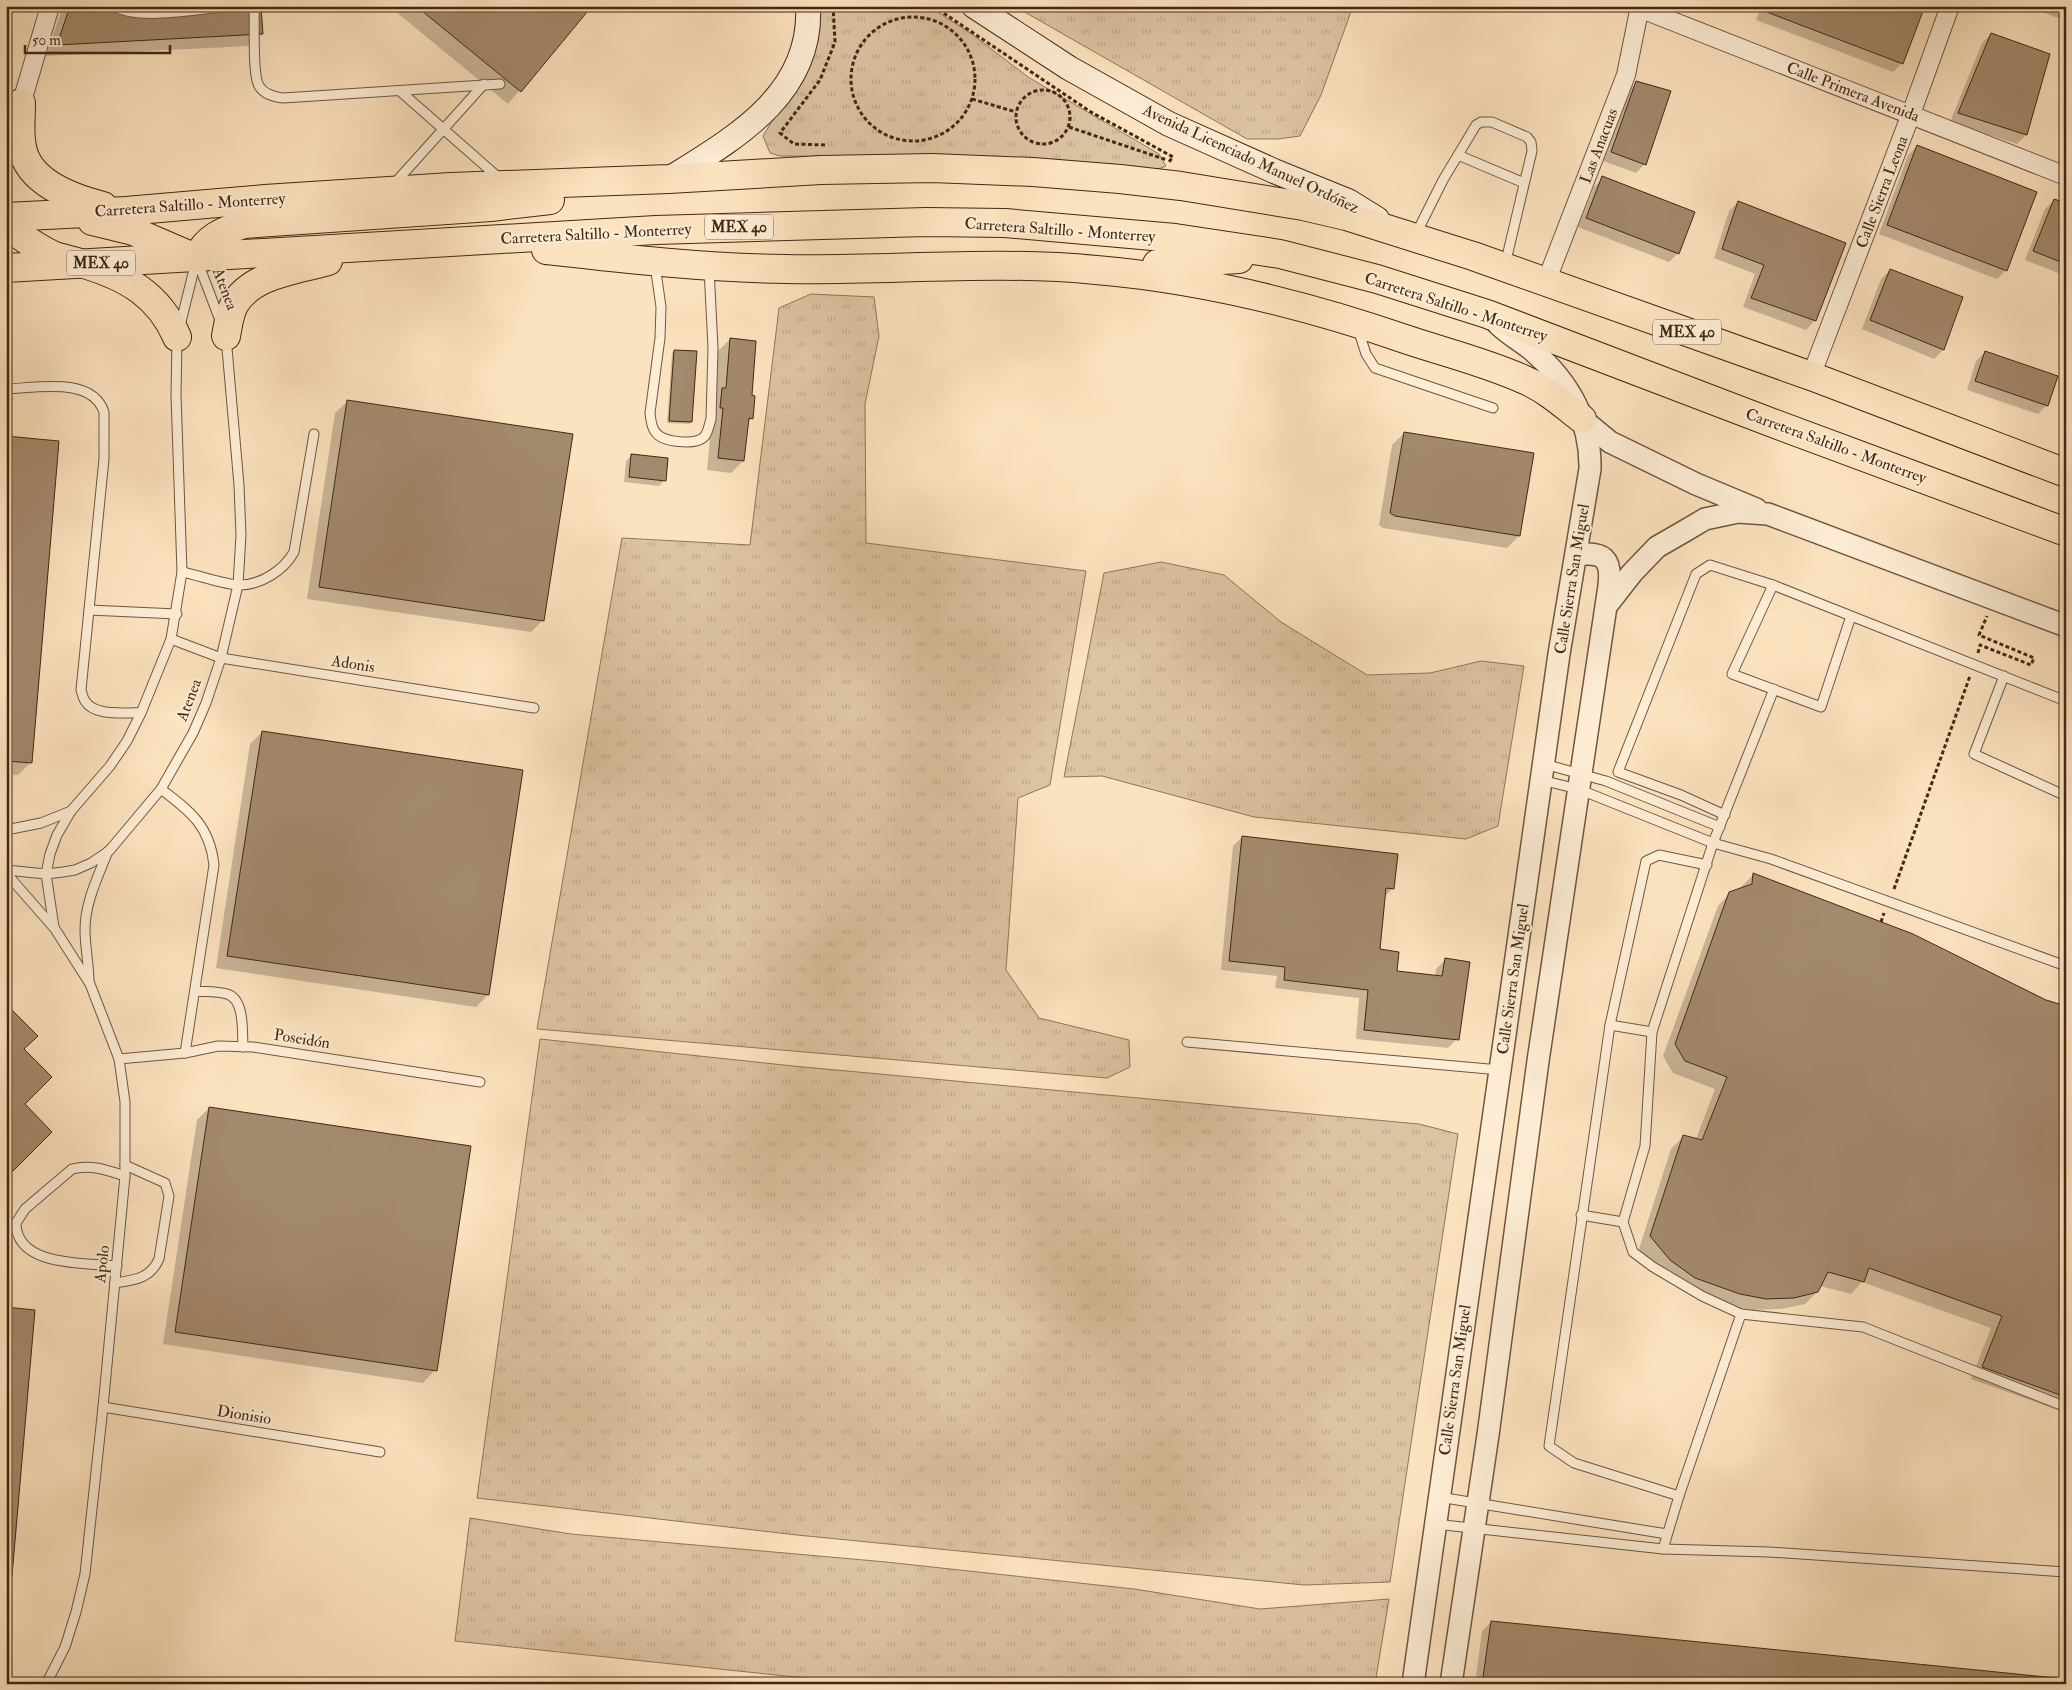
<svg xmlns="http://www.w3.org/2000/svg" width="2072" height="1690" viewBox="0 0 2072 1690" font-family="'IM FELL Double Pica',serif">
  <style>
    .grass { fill: url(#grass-tufts); stroke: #8f755c }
    .shadow { fill: #0003 }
    .building { fill: #a3896d; stroke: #422715 }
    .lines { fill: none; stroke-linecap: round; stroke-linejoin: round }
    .service-casing { stroke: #705640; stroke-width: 11 }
    .minor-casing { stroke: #705640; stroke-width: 20 }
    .tertiary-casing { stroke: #705640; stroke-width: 24 }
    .secondary-casing { stroke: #422715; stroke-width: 26 }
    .primary-casing { stroke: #422715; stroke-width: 30 }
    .path { stroke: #422715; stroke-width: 3; stroke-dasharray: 4 2.5; stroke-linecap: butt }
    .service { stroke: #fdedd5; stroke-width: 9 }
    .minor { stroke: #fdedd5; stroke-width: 18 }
    .tertiary { stroke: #fdedd5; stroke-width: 21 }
    .secondary { stroke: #fdedd5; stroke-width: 24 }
    .primary { stroke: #fce3bf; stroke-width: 28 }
    .labels { text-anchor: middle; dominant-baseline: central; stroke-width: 4; stroke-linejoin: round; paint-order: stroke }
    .shield { fill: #fdedd5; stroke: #7a624f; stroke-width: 1 }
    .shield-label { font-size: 15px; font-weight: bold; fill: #422715 }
    .street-label { font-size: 16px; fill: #422715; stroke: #fdedd5 }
  </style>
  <defs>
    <pattern id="grass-tufts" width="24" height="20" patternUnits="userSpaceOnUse" patternTransform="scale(1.25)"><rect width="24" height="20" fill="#dcc3a2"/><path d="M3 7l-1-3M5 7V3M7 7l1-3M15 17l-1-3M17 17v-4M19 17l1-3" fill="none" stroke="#bea88b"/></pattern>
  </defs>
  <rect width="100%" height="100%" fill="#fce3bf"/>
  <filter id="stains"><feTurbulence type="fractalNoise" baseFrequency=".004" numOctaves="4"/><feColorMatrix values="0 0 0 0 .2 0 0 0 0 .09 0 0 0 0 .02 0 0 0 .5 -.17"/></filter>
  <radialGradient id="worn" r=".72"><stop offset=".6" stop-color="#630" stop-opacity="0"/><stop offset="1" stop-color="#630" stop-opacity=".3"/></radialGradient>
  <g class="grass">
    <polygon points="811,6 928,6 969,32 1028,77 1159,154 1166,166 1152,172 1005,158 780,156 770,153 763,136 777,113"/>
    <polygon points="1014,6 1353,6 1321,95 1300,136 1278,139 1247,139"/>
    <polygon points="811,294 874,297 879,336 865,404 866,543 1086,571 1050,785 1018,798 1006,970 1039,1018 1129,1040 1130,1067 1107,1078 537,1029 622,538 750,545 779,308"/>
    <polygon points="1161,562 1224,575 1281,622 1367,675 1430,673 1481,661 1524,666 1498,826 1466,839 1254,817 1102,776 1064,777 1104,573"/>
    <polygon points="540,1039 793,1066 1419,1124 1458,1134 1390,1582 1304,1585 797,1535 477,1498"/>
    <polygon points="470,1518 571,1534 886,1562 1134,1589 1260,1609 1389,1599 1375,1684 861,1684 455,1641"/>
  </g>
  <g class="shadow">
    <polygon points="63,6 260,6 261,34 249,46 46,56"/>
    <polygon points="389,6 591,6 508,104"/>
    <polygon points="1761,6 1923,6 1902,63 1893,72 1756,20"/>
    <polygon points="2026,6 2066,6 2066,21"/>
    <polygon points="1991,34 2026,135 2017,144 1950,122 1982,43"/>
    <polygon points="1637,82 1645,164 1636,173 1603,161 1628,91"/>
    <polygon points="1917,146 2006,270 1997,279 1879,234 1908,155"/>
    <polygon points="1603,178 1678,253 1669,262 1578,227 1594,187"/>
    <polygon points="2054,200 2066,204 2066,276 2025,260 2045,209"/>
    <polygon points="1738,202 1815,320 1806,330 1743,307 1755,274 1714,258 1729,211"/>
    <polygon points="1890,270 1961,298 1943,350 1934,359 1862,329 1881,279"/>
    <polygon points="730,339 750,396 752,418 747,423 743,461 731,473 707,470 718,351"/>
    <polygon points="674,351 691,422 689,424 667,423 672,353"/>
    <polygon points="1985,352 2047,405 2038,414 1967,390 1976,361"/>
    <polygon points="348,401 543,620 531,632 307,599 335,413"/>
    <polygon points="1404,433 1519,536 1507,548 1383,528 1379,525 1392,445"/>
    <polygon points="6,438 30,763 18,775 6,774"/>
    <polygon points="632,455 665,480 659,486 624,482 626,461"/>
    <polygon points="262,732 488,995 476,1007 216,968 250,744"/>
    <polygon points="1242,837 1393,888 1384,897 1378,950 1396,972 1435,977 1436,969 1445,960 1457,1039 1448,1048 1356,1039 1359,998 1275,988 1277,976 1221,970 1233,846"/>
    <polygon points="1753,875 2046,1002 2066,1007 2066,1413 1971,1379 1991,1328 1862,1282 1851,1294 1820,1286 1817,1292 1805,1304 1781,1309 1753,1310 1727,1306 1683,1290 1658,1272 1639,1249 1671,1149 1684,1136 1696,1139 1715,1089 1673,1073 1663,1056 1718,906 1730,893 1741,889 1741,887"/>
    <polygon points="209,1108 435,1370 423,1383 163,1344 197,1120"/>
    <polygon points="1491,1622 2066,1684 1475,1684 1482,1631"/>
  </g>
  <g class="building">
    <polygon points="70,6 261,6 263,34 57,45"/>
    <polygon points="416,6 592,6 521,92"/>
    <polygon points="1766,6 1925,6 1903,64 1764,11"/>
    <polygon points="1991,33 2050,54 2027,135 1958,113"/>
    <polygon points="1636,81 1671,91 1646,165 1611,152"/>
    <polygon points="1917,145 2037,192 2007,271 1887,225"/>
    <polygon points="1602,176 1695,212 1679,254 1586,218"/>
    <polygon points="2054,199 2066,203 2066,264 2033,251"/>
    <polygon points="1738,201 1846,243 1816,321 1751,298 1764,265 1722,249"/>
    <polygon points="1890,269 1963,297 1944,350 1870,320"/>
    <polygon points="730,338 756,341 752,395 755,396 753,419 749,418 744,461 718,458 723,408 720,408 722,388 726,388"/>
    <polygon points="674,350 697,351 692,422 669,421"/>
    <polygon points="1985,351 2058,376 2048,406 1975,381"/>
    <polygon points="347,400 573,434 544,621 319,587"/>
    <polygon points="1404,432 1534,453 1520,536 1395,516 1390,513"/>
    <polygon points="6,436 59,441 32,763 6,761"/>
    <polygon points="631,454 668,458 666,481 629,477"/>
    <polygon points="262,731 523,770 489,995 227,956"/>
    <polygon points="1242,836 1398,854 1394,889 1386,888 1380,949 1399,952 1397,971 1442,976 1445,958 1470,962 1459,1040 1364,1030 1368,990 1284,980 1285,967 1229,961"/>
    <polygon points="1753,873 1913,934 2046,1000 2066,1006 2066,1397 1982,1367 2002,1316 1869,1268 1864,1282 1828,1272 1818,1292 1794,1298 1766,1299 1740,1294 1695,1278 1670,1260 1650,1236 1683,1135 1702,1140 1727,1077 1685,1061 1675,1044 1729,892 1752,884"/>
    <polygon points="6,1004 38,1036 24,1049 52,1077 25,1104 52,1132 6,1178"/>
    <polygon points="209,1107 471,1146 437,1371 175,1332"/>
    <polygon points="6,1307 35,1310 12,1576 6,1575"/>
    <polygon points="1491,1621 2066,1679 2066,1684 1482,1684"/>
  </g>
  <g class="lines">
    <g class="service-casing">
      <g id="service">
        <path d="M113,6c26,15 87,3 118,0"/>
        <path d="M254,6c1,16 -2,69 5,80 5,8 15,11 24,12l217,-14"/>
        <polyline points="400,91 499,178"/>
        <polyline points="394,184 484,84"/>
        <polyline points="1416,234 1443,180 1458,155"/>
        <polyline points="197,260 221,323"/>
        <path d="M655,265l6,42 -1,31 -10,75c1,9 2,19 11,24 9,5 35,8 43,0 4,-4 5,-12 7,-18l2,-71 -4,-80"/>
        <polyline points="1505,265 1532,151 1531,142 1527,137 1492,122 1481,122 1476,125 1458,155 1524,183"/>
        <polyline points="180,326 196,261"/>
        <polyline points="1358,329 1366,354 1375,368 1493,408"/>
        <path d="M6,389c30,-1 86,-13 98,23v47l-23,231c1,3 2,8 4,11 10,16 40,11 56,12"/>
        <path d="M182,572c16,3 43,13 58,13 21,0 44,-15 54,-33l20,-118"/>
        <polyline points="89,610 177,614"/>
        <polyline points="1851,616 1821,707 1732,674 1773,585 2066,701"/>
        <polyline points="171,639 221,658 534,708"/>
        <polyline points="2004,676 1974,754 2066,796"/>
        <polyline points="1774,689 1713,843 1652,1032 1645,1146 1623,1222 1633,1252 1653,1267 1702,1296 1741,1314 1863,1327 2066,1407"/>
        <polyline points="1544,764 1606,781 1720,827"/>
        <polyline points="1541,780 1578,789 1713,843 1771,859 2066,966"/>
        <path d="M161,789c29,22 49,37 53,76l-29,188"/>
        <polyline points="1725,815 1681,795 1618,772 1696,574 1710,565 1773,585"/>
        <polyline points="6,830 41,823 71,811"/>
        <polyline points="6,870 46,874 63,872 75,870 91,863 109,851 161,789 193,733 206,703 221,658 238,585 241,535 239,485 226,337"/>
        <polyline points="6,873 55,929 90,984 119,1059 125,1102 125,1176 103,1407 85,1574 76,1612 65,1647 46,1684"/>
        <polyline points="54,927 46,874 50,854 57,835 71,811 110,766 127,741 141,713 171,639 182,572 176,395 177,341"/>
        <path d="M89,982c0,-17 -4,-35 -4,-52 0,-28 13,-53 23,-79"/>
        <path d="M195,991c10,1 22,0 32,3 18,5 15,38 16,53"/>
        <polyline points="1610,1025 1652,1032"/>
        <polyline points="1187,1042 1500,1070"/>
        <polyline points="119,1059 185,1053 218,1046 253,1047 480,1082"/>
        <polyline points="1581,1215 1623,1222"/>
        <path d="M117,1266c-31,-3 -101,1 -101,-43l9,-14 47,-40c18,-5 35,1 53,7"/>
        <path d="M115,1283c19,-3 35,-4 44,-24l10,-63 -4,-13 -40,-18"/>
        <polyline points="103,1407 380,1452"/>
        <polyline points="1679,1496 1574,1463 1549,1446 1610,1025 1646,861 1659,855 1707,865"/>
        <polyline points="1439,1497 1667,1534"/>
        <polyline points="1435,1524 1663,1549 1769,1552 2066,1572"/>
        <polyline points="1663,1549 1679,1496 1741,1314"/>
      </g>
    </g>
    <g class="minor-casing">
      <g id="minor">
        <polyline points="1639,8 2066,176"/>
        <polyline points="6,156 50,6"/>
        <polyline points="1546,282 1626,75 1640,6"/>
        <polyline points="1811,376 1911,114 1950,6"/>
      </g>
    </g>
    <g class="tertiary-casing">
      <g id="tertiary">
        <polyline points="1582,419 1610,442 1696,484 1756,509"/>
        <polyline points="1607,605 1632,573 1657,547 1683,532 1705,519 1738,512 1768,514 2066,626"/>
        <path d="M1413,1684l146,-1030 31,-185c1,-49 -22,-88 -58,-119 -11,-9 -24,-16 -34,-26"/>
        <path d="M1451,1684l37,-249 50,-374 71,-475c3,-28 -6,-35 -33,-31"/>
      </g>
    </g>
    <g class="secondary-casing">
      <g id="secondary">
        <polyline points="974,6 1069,68 1169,124 1274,171 1348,201 1377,219"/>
        <path d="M669,179c64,-40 144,-84 139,-173"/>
      </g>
    </g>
    <g class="primary-casing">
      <g id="primary">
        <path d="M21,103c0,14 -2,30 1,44 6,36 50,51 81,59"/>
        <polyline points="6,217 126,211 265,199 451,187 669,179 821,170 932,168 1033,172 1120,179 1181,186 1303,206 1346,216 1473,256 1811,376 2066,473"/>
        <polyline points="92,221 133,231 191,256"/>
        <path d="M6,225c15,11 31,24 49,31 9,3 20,5 29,8 43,13 75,31 93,73"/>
        <path d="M546,250c80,9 159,18 240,19 103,2 207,-9 310,1 107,9 211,35 312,70 39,13 80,23 117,40 21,9 39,25 57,39"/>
        <path d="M197,258c9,-20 26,-27 47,-34l247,-17 59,-7"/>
        <polyline points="1157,264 1239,259"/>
        <polyline points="6,268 656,230 926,222 1005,223 1175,238 1280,254 1377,279 1487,314 1770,422 2066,532"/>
        <path d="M226,336c2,-10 3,-21 8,-31 17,-31 63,-35 94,-44"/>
      </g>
    </g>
    <g class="path">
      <polyline points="933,6 1091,112 1173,157 1168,163"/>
      <circle cx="913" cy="79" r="62"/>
      <circle cx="1043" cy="117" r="27"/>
      <polyline points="972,99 1016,112"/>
      <polyline points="1069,127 1167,160"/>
      <polyline points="825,145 794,144 780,133 820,80 835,42 833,6"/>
      <polyline points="1978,653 1980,645 2031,665 2034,658 1979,635 1987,616"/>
      <polyline points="1894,889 1970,676"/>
      <polyline points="1881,922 1884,913"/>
    </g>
    <use href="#service" class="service"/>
    <use href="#minor" class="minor"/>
    <use href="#tertiary" class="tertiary"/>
    <use href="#secondary" class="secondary"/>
    <use href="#primary" class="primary"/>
  </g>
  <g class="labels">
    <g class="shield">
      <rect x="705" y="214.5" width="68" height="25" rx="4"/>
      <rect x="67" y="250.5" width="68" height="25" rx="4"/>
      <rect x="1653" y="319.5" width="68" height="25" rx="4"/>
    </g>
    <g class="shield-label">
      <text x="739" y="227">MEX 40</text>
      <text x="101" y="263">MEX 40</text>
      <text x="1687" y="332">MEX 40</text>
    </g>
    <g class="street-label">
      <text transform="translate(1853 92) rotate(21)">Calle Primera Avenida</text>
      <text transform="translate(1599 146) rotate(-69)">Las Anacuas</text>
      <text transform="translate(1251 159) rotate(25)">Avenida Licenciado Manuel Ordóñez</text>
      <text transform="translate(1882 192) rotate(-69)">Calle Sierra Leona</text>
      <text transform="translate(190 205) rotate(-4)">Carretera Saltillo - Monterrey</text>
      <text transform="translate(1060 230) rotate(4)">Carretera Saltillo - Monterrey</text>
      <text transform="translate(596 234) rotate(-3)">Carretera Saltillo - Monterrey</text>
      <text transform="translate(225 289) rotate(69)">Atenea</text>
      <text transform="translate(1456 307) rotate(18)">Carretera Saltillo - Monterrey</text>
      <text transform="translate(1836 446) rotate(20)">Carretera Saltillo - Monterrey</text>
      <text transform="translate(1572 579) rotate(-81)">Calle Sierra San Miguel</text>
      <text transform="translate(353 664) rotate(9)">Adonis</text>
      <text transform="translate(189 700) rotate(-69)">Atenea</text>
      <text transform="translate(1513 979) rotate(-82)">Calle Sierra San Miguel</text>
      <text transform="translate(302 1039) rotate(9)">Poseidón</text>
      <text transform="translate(102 1264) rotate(-84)">Apolo</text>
      <text transform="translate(1455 1380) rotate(-82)">Calle Sierra San Miguel</text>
      <text transform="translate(244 1415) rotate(9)">Dionisio</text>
    </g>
  </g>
  <rect width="2072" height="1690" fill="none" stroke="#fce3bf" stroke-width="25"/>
  <rect x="8" y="8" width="2057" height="1675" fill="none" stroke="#422715" stroke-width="2.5"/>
  <rect x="12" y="12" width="2047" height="1665" fill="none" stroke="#422715"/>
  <path d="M25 45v8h145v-8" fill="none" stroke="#422715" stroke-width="2.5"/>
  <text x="32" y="45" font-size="15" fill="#422715" stroke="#fdedd5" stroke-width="4" paint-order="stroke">50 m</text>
  <rect width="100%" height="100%" filter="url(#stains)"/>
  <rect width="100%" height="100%" fill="url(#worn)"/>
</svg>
